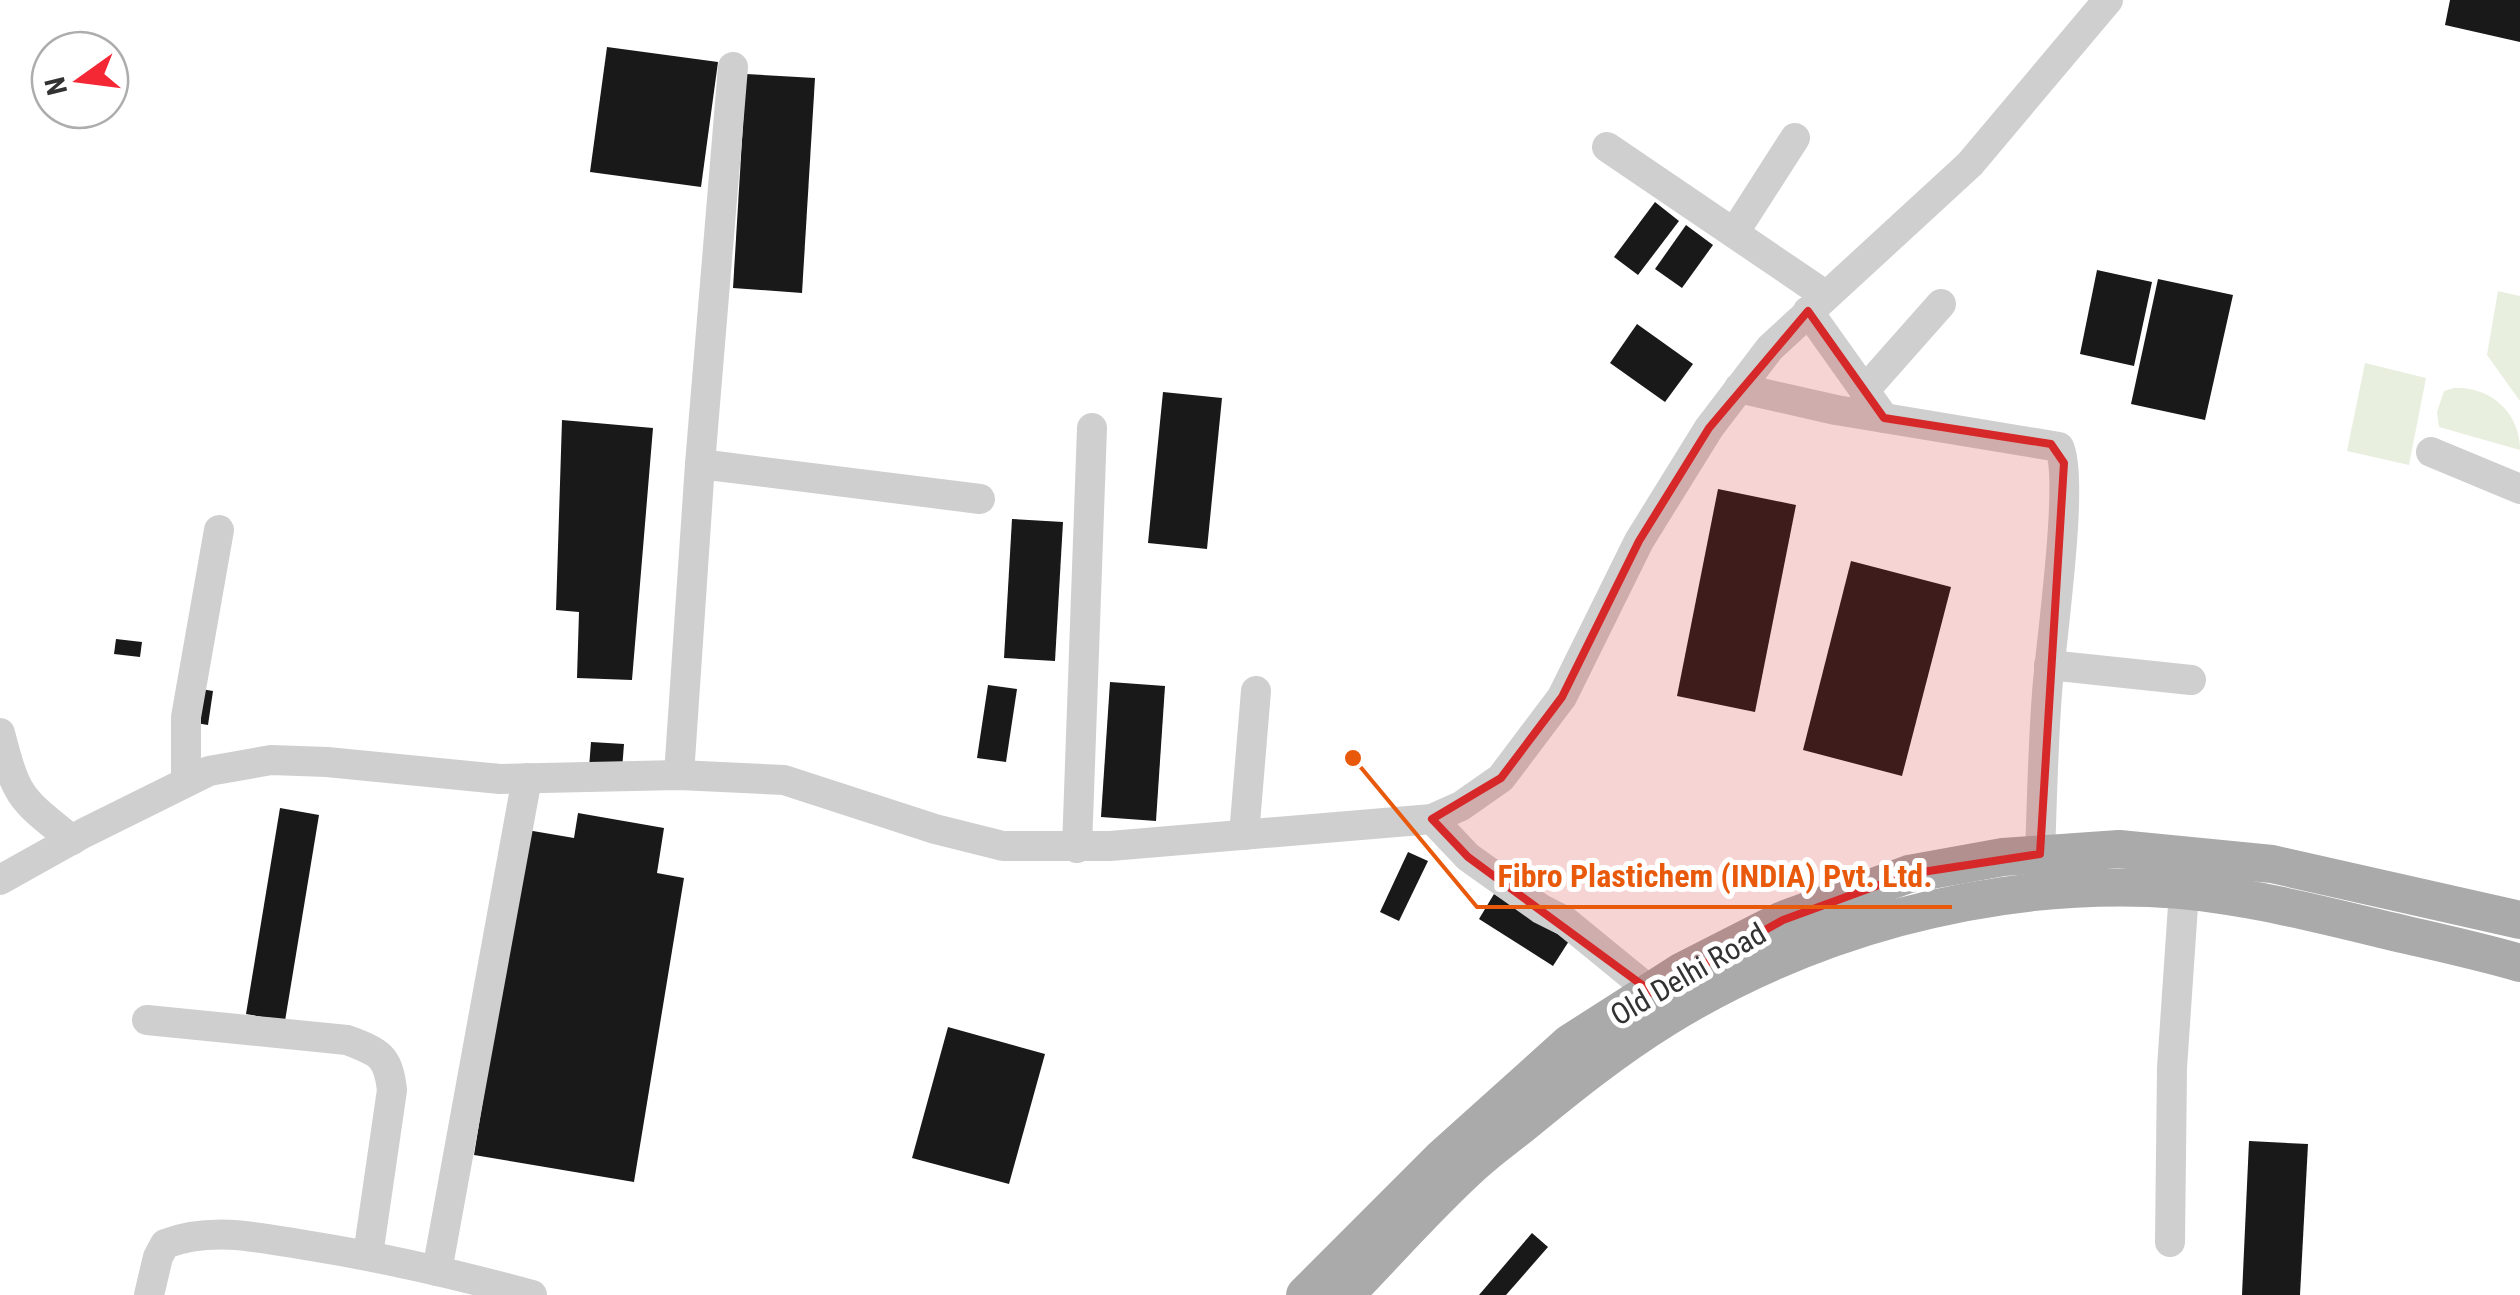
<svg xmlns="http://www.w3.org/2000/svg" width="2520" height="1295" viewBox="0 0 2520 1295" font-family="'Roboto Condensed',sans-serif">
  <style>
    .green { fill: #e8efdf }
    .building { fill: #191919 }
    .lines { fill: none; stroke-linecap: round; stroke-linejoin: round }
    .minor { stroke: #cfcfcf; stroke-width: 30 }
    .major { stroke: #aaa; stroke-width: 38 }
    .marked { fill: #d62828; fill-opacity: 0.2; stroke: #d62828; stroke-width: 8; stroke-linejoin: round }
    .labels { text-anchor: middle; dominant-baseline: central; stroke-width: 10; stroke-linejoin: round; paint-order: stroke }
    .street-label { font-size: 30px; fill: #323232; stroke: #fff }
    .leader { fill: none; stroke: #e8590c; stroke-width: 4 }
    .callout-dot { fill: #e8590c; stroke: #fff; stroke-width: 4 }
    .callout-label { font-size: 32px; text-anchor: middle; font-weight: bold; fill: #e8590c; stroke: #fff; stroke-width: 10; stroke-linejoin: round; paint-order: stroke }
  </style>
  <rect width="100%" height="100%" fill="#fff"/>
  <g class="green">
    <polygon points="2498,291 2520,296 2520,401 2487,355"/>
    <polygon points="2365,363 2426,378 2409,465 2347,451"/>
    <path d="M2454,388c37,-2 66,25 66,62l-81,-23 -2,-15 7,-21z"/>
  </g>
  <g class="building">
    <polygon points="2450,0 2520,0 2520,42 2445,25"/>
    <polygon points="607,47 718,62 701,187 590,172"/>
    <polygon points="746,74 815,78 802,293 733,288"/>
    <polygon points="1655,202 1679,221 1638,275 1614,257"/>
    <polygon points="1686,225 1713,245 1682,288 1655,269"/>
    <polygon points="2097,270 2152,282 2134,366 2080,354"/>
    <polygon points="2158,279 2233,295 2205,420 2131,404"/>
    <polygon points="1637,324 1693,364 1665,402 1610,363"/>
    <polygon points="1163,392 1222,398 1207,549 1148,543"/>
    <polygon points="562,420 653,428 632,680 577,678 579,612 556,610"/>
    <polygon points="1718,489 1796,505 1755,712 1677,696"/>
    <polygon points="1012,519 1063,522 1055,661 1004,658"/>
    <polygon points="1851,561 1951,587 1902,776 1803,750"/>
    <polygon points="116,639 142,642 140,657 114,654"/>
    <polygon points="1110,682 1165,686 1156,821 1101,817"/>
    <polygon points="988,685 1017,689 1006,762 977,758"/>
    <polygon points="195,688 213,691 208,725 190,722"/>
    <polygon points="591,742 624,744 622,770 589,768"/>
    <polygon points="280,808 319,815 285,1021 246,1014"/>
    <polygon points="578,813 664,828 657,873 684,878 634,1182 474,1155 527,830 574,838"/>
    <polygon points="1408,852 1428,861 1399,921 1380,912"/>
    <polygon points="1494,894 1569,941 1553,966 1479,919"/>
    <polygon points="948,1027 1045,1054 1009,1184 912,1158"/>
    <polygon points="2249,1141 2308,1144 2300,1295 2242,1295"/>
    <polygon points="1532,1233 1548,1247 1506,1295 1479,1295"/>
  </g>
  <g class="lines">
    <g class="minor">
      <polyline points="1607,147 1825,295"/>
      <polyline points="1734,233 1795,138"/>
      <polyline points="1808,311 1884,418"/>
      <path d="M1739,388l97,22 223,37c16,32 -9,201 -12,246 -4,53 -5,108 -7,161"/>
      <polyline points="1864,391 1941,304"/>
      <polyline points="2431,452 2520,489"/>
      <polyline points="700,464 980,499"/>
      <polyline points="2049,665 2191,680"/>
      <path d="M0,733c17,66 20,65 72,107"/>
      <polyline points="679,775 700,464 733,67"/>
      <polyline points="186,782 186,717 219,530"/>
      <polyline points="1432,819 1468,857 1541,909 1565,921 1653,993"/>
      <polyline points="1244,835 1256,691"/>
      <polyline points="1077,848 1092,428"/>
      <polyline points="0,880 84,833 209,771 271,760 327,762 500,779 679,775 784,780 935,829 1003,846 1110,846 1432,819 1461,806 1501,778 1562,697 1639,541 1709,428 1770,348 1970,164 2108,0"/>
      <path d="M147,1020l200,20c32,12 41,15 45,50l-24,165"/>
      <polyline points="2170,1242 2172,1068 2184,891"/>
      <polyline points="437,1271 527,778"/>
      <path d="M149,1295l9,-38 7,-13c48,-18 97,-6 146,2 75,12 148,29 221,49"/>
    </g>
    <g class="major">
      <polyline points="1305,1295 1441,1159 1570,1043 1681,972 1783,920 1909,874 2003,857 2119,849 2272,864 2520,920"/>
      <path d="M1345,1295c42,-43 83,-90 127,-130 17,-16 36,-29 53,-43 45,-37 90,-73 140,-104 143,-88 316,-136 484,-130 76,3 150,21 224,39 49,12 99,22 147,36"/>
    </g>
  </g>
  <path class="marked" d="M1808,311l76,107 167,26 13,19 -24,391 -131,20 -126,46 -130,73 -185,-136 -36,-38 69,-41 61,-81 77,-156 70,-113z"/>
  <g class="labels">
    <g class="street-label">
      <text transform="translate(1688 974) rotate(-30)">Old Delhi Road</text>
    </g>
  </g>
  <path class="leader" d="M1353 758L1477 907H1952"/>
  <circle class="callout-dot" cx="1353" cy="758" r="10"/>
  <g class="callout-label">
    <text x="1715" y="887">Fibro Plastichem (INDIA) Pvt. Ltd.</text>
  </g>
  <g transform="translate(80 80) rotate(256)"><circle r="48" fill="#ffffff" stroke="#adadad" stroke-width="2.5"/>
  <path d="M0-8L18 38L0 25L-18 38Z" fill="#f42834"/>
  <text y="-15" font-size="28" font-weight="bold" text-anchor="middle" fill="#323232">N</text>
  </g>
</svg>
